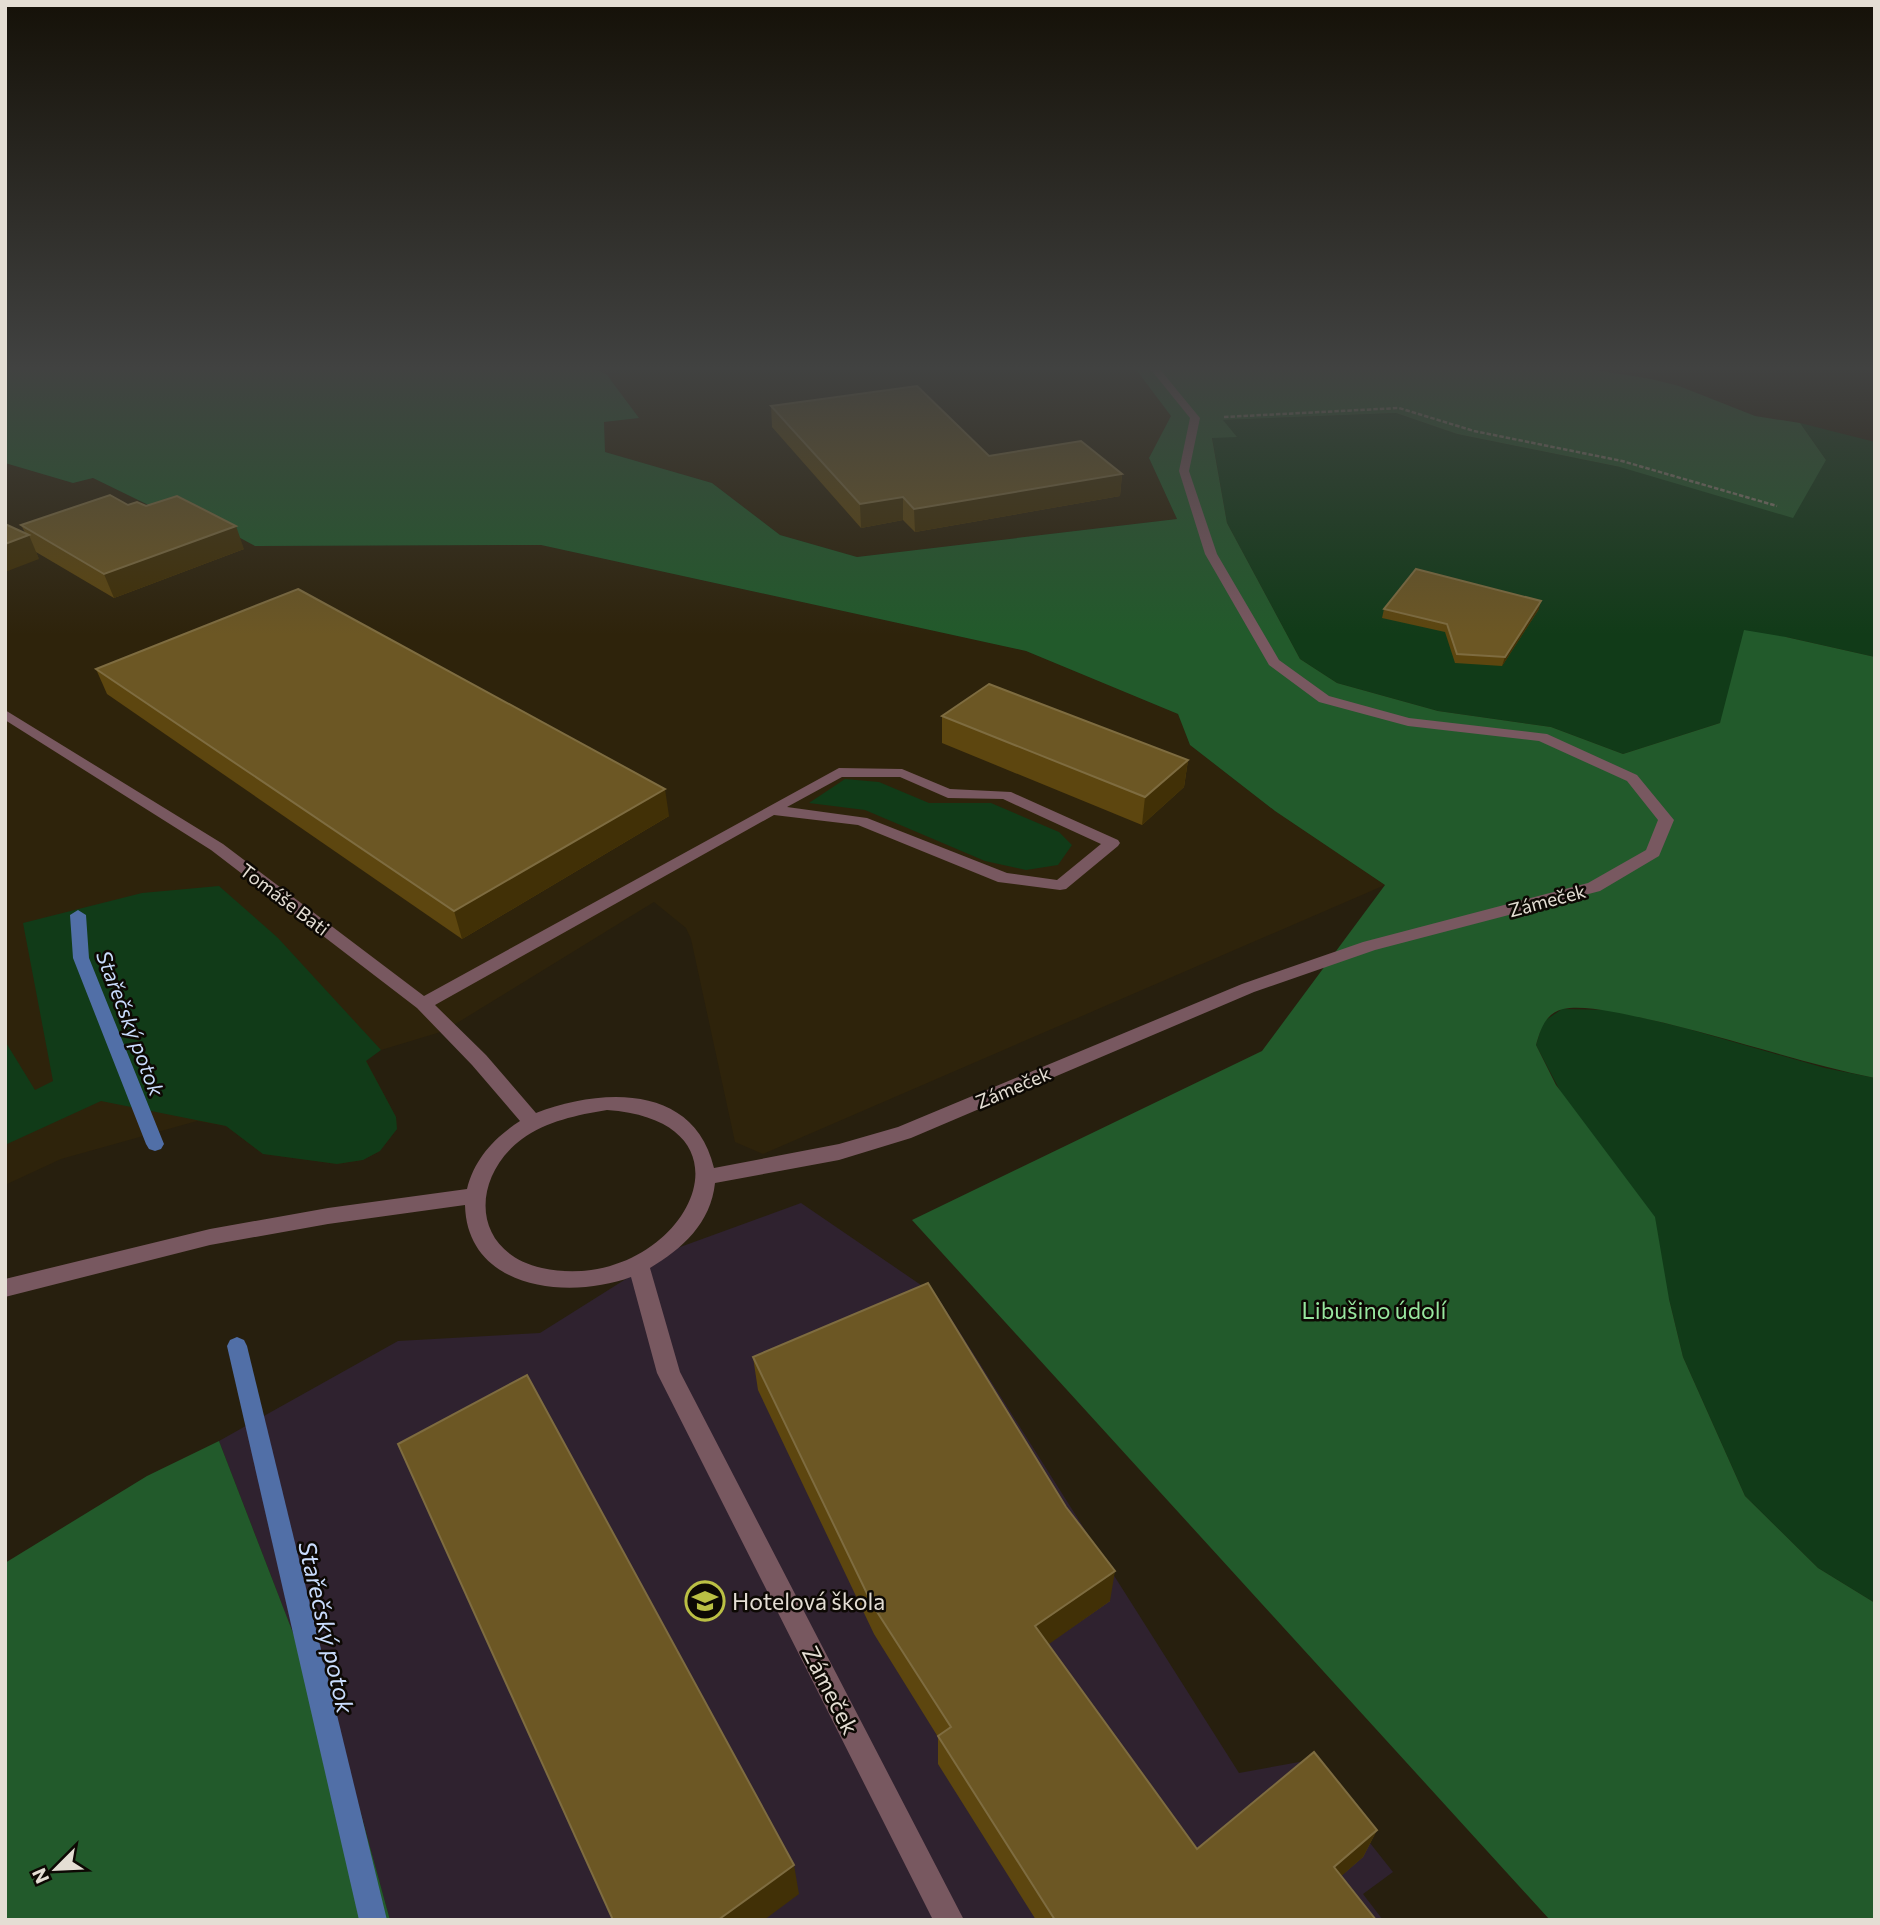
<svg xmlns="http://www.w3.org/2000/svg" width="1880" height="1925" viewBox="0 0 1880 1925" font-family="Commissioner,sans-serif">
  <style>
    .built { fill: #2e230b }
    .education { fill: #2f222f }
    .green { fill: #113b18 }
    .forest { fill: #225a2b }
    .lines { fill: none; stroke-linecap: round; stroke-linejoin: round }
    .stream { fill: #516fa7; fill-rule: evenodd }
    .path { stroke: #847d70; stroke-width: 2.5; stroke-dasharray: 4.5 2; stroke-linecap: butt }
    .minor { fill: #785860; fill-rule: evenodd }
    .wall { fill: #5d460f }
    .shaded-wall { fill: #413006 }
    .building { fill: #6c5724; stroke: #7e6c40; stroke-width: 2 }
    .labels { text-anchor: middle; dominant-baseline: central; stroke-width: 5; stroke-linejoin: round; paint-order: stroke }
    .street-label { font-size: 19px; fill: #e4ded4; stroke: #0d0904 }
    .water-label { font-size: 21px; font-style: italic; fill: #c9dcfd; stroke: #0d0904 }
    .near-park-label { font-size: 23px; fill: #98e79f; stroke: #0d0904 }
    .near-poi-label { font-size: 23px; fill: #e4ded4; stroke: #0d0904; text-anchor: start }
    .near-street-label { font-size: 23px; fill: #e4ded4; stroke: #0d0904 }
    .near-water-label { font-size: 24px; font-style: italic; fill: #c9dcfd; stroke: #0d0904 }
  </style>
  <rect width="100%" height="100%" fill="#271f0e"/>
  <g class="built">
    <polygon points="676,366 1127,366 1138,372 1172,416 1149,458 1177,519 857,557 780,535 712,483 605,452 604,422 639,418 607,375"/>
    <polygon points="5,463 73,483 93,478 175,518 194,513 255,546 541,545 1026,651 1178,714 1190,745 1275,811 1385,885 763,1154 735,1142 691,939 686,928 654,902 444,1031 381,1050 366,1060 396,1117 397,1129 380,1151 363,1160 337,1164 263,1154 226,1126 197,1121 61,1159 5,1185"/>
  </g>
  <polygon class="education" points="801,1203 937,1296 1239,1773 1305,1761 1393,1872 1363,1894 1383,1920 390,1920 356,1796 219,1441 398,1341 540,1333 672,1250"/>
  <g class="green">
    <polygon points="1396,413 1457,434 1620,467 1826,460 1800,423 1875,442 1875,657 1786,637 1720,723 1623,754 1551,727 1438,711 1337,683 1300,659 1227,523 1212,437 1237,437 1222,420"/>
    <polygon points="845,779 879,782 929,803 991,803 1059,832 1072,845 1058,865 1026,870 985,861 865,810 809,803"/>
    <polygon points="219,886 278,938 381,1050 366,1061 396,1117 397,1129 380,1151 363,1160 337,1164 263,1154 226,1126 101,1101 5,1145 5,1041 35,1090 53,1081 23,923 142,893"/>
    <polygon points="1562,1009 1611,1010 1685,1028 1825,1068 1875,1078 1875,1603 1818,1568 1745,1496 1683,1357 1669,1299 1536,1045 1543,1022"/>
  </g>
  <g class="forest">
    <path d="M5,366h585l17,9 32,43 -35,4 1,30 107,31 68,52 77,22 320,-38 -28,-61 22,-42 -33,-44 -11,-6h443l81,13 28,7 76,30 45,7 26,37 -33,58 -173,-51 -163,-33 -61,-21 -173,7 14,17 -25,1 15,85 73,136 37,24 101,28 113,16 72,27 97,-31 24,-93 42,7 89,20v421c-77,-16 -151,-42 -228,-59 -22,-5 -63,-15 -84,-10 -18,4 -23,22 -27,36l20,40 99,132 14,82 14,58 62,139 73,72 57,35v317h-325l-638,-700 350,-169 123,-166 -110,-74 -85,-66 -12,-31 -152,-63 -485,-106 -286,1 -61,-33 -19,5 -82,-40 -20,5 -68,-20z"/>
    <polygon points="219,1441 356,1796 390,1920 5,1920 5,1563 147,1476"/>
  </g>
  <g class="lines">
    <g class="stream">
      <polygon points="78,910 86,915 89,958 164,1144 161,1149 155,1151 149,1149 146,1144 73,958 70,915"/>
      <polygon points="237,1337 244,1340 247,1346 387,1920 359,1920 227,1346 230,1340"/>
    </g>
    <polyline class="path" points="1224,417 1399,408 1474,431 1622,461 1777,506"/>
    <path class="minor" d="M1142,366l16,1 42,51 -11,53 28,83 62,106 50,36 80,22 138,16 90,41 37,45 -15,36 -59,35 -225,59 -121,42 -343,146 -72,22 -124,23c-4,40 -33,66 -65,85l30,104 284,548h-31l-276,-547 -26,-96c-62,23 -164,13 -166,-72l-137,19 -118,21 -205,52v-18l205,-50 118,-21 139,-19c7,-30 28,-52 53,-68l-48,-56 -55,-57 -206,-158 -206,-130v-10l218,134 201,152 415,-228 63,1 48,20 61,3 107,48 2,3 -2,3 -52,43 -6,1 -62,-8 -140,-57 -84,-10 -339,190 51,50 50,58c65,-25 158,-30 178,55l125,-24 59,-17 344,-143 121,-42 225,-59 58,-33 12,-30 -31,-39 -88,-40 -131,-15 -89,-24 -50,-37 -64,-111 -26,-83 11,-53 -38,-47zM842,777h58l48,21 55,1 98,45 -44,36 -50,-7 -140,-55 -80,-11zM607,1110c167,12 70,187 -65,158 -71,-16 -72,-90 -20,-129 25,-18 55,-24 85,-29z"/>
  </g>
  <g class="wall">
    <polygon points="771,406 989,456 1122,474 1120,496 915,532 903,520 861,528 772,427"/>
    <polygon points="128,505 146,506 244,549 114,598 36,552 39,559 21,525"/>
    <polygon points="1384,609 1539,609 1502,666 1455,663 1445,632 1382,618"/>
    <polygon points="96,669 669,816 462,939 107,694"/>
    <polygon points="942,716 1188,760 1184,787 1142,825 942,743"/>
    <polygon points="753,1357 1110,1601 1048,1644 1197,1849 1377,1830 1363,1857 1341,1876 1376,1920 1036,1920 938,1764 938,1737 874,1634 758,1390"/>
  </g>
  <g class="shaded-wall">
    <polygon points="1122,474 1120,496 915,532 914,509"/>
    <polygon points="903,497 903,520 861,528 860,504"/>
    <polygon points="236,526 244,549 114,598 104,574"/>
    <polygon points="29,535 39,559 5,572 5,544"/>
    <polygon points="1541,601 1539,609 1502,666 1505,657"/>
    <polygon points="1188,760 1184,787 1142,825 1145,797"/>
    <polygon points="665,789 669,816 462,939 454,911"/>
    <polygon points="1115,1571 1110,1601 1032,1656 1035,1626"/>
    <polygon points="1377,1830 1363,1857 1322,1893 1334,1867"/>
    <polygon points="794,1865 799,1894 764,1920 718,1920"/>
  </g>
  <g class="building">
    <polygon points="917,386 989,456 1081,441 1122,474 914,509 903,497 860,504 771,406"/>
    <polygon points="110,495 128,505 137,502 146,506 177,496 236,526 104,574 21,525"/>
    <polygon points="5,524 29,535 5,544"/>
    <polygon points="1416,569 1541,601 1505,657 1457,654 1447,624 1384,609"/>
    <polygon points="298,589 665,789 454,911 96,669"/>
    <polygon points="989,684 1188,760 1145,797 942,716"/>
    <polygon points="928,1283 1066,1507 1115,1571 1035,1626 1197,1849 1314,1752 1377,1830 1334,1867 1376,1920 1055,1920 938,1736 951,1727 872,1604 753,1357"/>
    <polygon points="527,1375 794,1865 718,1920 613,1920 398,1444"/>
  </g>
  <linearGradient id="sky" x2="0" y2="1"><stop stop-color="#151108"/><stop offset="0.58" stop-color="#414241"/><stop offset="1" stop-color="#414241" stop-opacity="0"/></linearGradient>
  <rect width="1880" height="635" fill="url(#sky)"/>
  <defs>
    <g id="university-ring" transform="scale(2.0125)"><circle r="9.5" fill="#0d0904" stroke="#bbc044" stroke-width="1.5"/><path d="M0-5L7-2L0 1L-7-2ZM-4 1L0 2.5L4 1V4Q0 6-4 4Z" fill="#bbc044"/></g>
  </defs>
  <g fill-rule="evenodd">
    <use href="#university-ring" x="705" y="1601"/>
  </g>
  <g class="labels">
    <g class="street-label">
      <text transform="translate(285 899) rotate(37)">Tomáše Bati</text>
      <text transform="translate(1547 900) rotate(-15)">Zámeček</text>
      <text transform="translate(1013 1087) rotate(-23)">Zámeček</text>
    </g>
    <g class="water-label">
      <text transform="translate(131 1023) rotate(69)">Stařečský potok</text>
    </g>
    <g class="near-park-label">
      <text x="1374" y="1310">Libušino údolí</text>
    </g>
    <g class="near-poi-label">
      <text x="732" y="1601">Hotelová škola</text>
    </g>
    <g class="near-street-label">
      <text transform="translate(831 1690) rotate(63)">Zámeček</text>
    </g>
    <g class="near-water-label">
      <text transform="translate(327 1627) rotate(77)">Stařečský potok</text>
    </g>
  </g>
  <rect width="1880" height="1925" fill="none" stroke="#e4ded4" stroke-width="14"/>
  <g transform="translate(56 1869) rotate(246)" stroke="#0d0904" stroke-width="5" paint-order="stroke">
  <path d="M0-5L12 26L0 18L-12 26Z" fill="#e4ded4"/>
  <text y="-10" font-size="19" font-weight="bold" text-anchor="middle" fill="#e4ded4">N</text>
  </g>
</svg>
